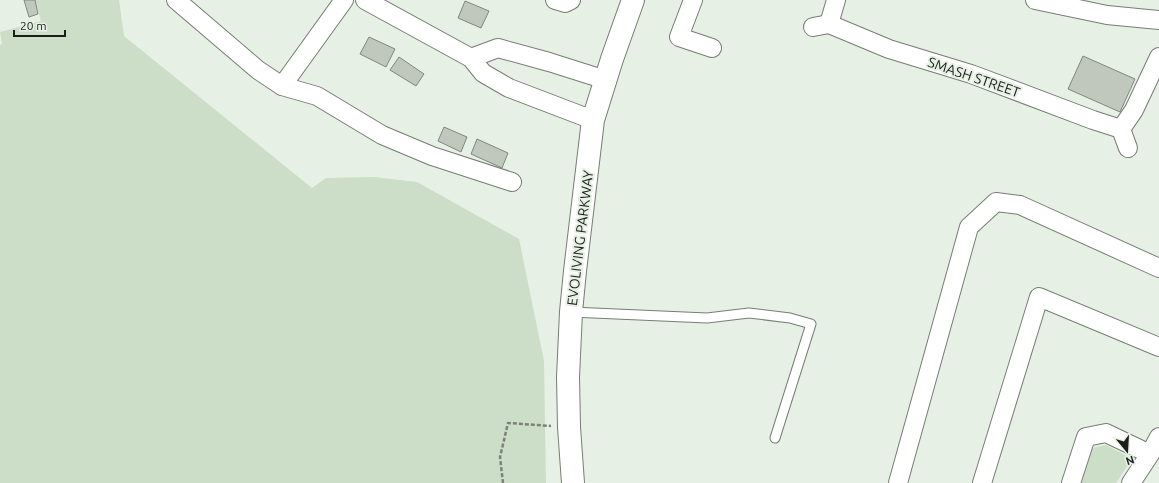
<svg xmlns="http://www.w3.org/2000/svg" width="1159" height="483" viewBox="0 0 1159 483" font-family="Ubuntu,sans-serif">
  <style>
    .green { fill: #ccdec7 }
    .building { fill: #c0c8be; stroke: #80887e }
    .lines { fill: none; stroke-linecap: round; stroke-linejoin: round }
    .lane-casing { stroke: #767e74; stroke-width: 11 }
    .street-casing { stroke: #767e74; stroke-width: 20 }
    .secondary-casing { stroke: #767e74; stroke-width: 24 }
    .path { stroke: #7c817a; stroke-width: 2.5; stroke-dasharray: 4 2; stroke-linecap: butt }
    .lane { stroke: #fff; stroke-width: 9 }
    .street { stroke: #fff; stroke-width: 18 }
    .secondary { stroke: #fff; stroke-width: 22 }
    .labels { text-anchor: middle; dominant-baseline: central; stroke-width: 4; stroke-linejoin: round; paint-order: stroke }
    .street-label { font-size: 14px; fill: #1b1e1a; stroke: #e7f0e5 }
  </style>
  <rect width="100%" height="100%" fill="#e7f0e5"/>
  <g class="green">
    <polygon points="35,0 119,0 124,36 312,188 326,178 374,177 417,182 519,239 544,361 546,483 0,483 0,45 2,44 0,32 41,21"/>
    <polygon points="1106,445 1132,459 1116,483 1081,483 1092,448"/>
  </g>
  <g class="building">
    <polygon points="24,0 35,0 38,14 29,17"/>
    <polygon points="465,1 489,11 481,28 458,18"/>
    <polygon points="369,37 395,49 386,67 360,54"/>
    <polygon points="1083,56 1135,79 1120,112 1068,89"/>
    <polygon points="399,57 424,74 416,86 390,70"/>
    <polygon points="444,127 467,137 461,152 438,141"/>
    <polygon points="477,139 508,153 502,168 471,154"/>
  </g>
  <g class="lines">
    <g class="lane-casing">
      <polyline id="lane" points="571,312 707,318 749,313 790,318 811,324 775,438"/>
    </g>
    <g class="street-casing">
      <g id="street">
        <polyline points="176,0 258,70 282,86 317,96 382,135 432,156 512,182"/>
        <polyline points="365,0 471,58 483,73 509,88 593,120"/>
        <polyline points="555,0 565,3 571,0"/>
        <polyline points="693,0 679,37 712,48"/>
        <polyline points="1035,0 1107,15 1159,20"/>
        <polyline points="829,24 889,49 971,74 1093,120 1121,129"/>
        <polyline points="829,24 836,0"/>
        <polyline points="813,27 829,24"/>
        <polyline points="471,58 498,48 549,62 606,80"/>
        <polyline points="282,86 344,0"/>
        <polyline points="1121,129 1134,110 1159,57"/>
        <polyline points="1121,129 1128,148"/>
        <polyline points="898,483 969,227 996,202 1020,205 1159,268"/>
        <polyline points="982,483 1039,297 1159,347"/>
        <polyline points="1071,483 1086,437 1106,433 1150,454"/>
        <polyline points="1131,483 1150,454 1159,437"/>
      </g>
    </g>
    <g class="secondary-casing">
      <polyline id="secondary" points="573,483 569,427 568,377 571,312 575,271 593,120 612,59 633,0"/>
    </g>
    <polyline class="path" points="503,483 500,457 508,423 551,426"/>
    <use href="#lane" class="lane"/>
    <use href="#street" class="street"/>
    <use href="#secondary" class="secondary"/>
  </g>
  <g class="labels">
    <g class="street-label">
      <text transform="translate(974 77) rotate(19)">SMASH STREET</text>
      <text transform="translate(580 238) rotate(-83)">EVOLIVING PARKWAY</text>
    </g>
  </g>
  <g transform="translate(1127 451) rotate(162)" stroke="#e7f0e5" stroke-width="3" paint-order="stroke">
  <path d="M0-3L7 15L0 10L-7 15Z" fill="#1b1e1a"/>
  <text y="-6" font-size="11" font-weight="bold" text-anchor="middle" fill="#1b1e1a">N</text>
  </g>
  <path d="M14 30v6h51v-6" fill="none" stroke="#1b1e1a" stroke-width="2"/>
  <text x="20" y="30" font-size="12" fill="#1b1e1a" stroke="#e7f0e5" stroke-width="3" paint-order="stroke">20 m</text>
</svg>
